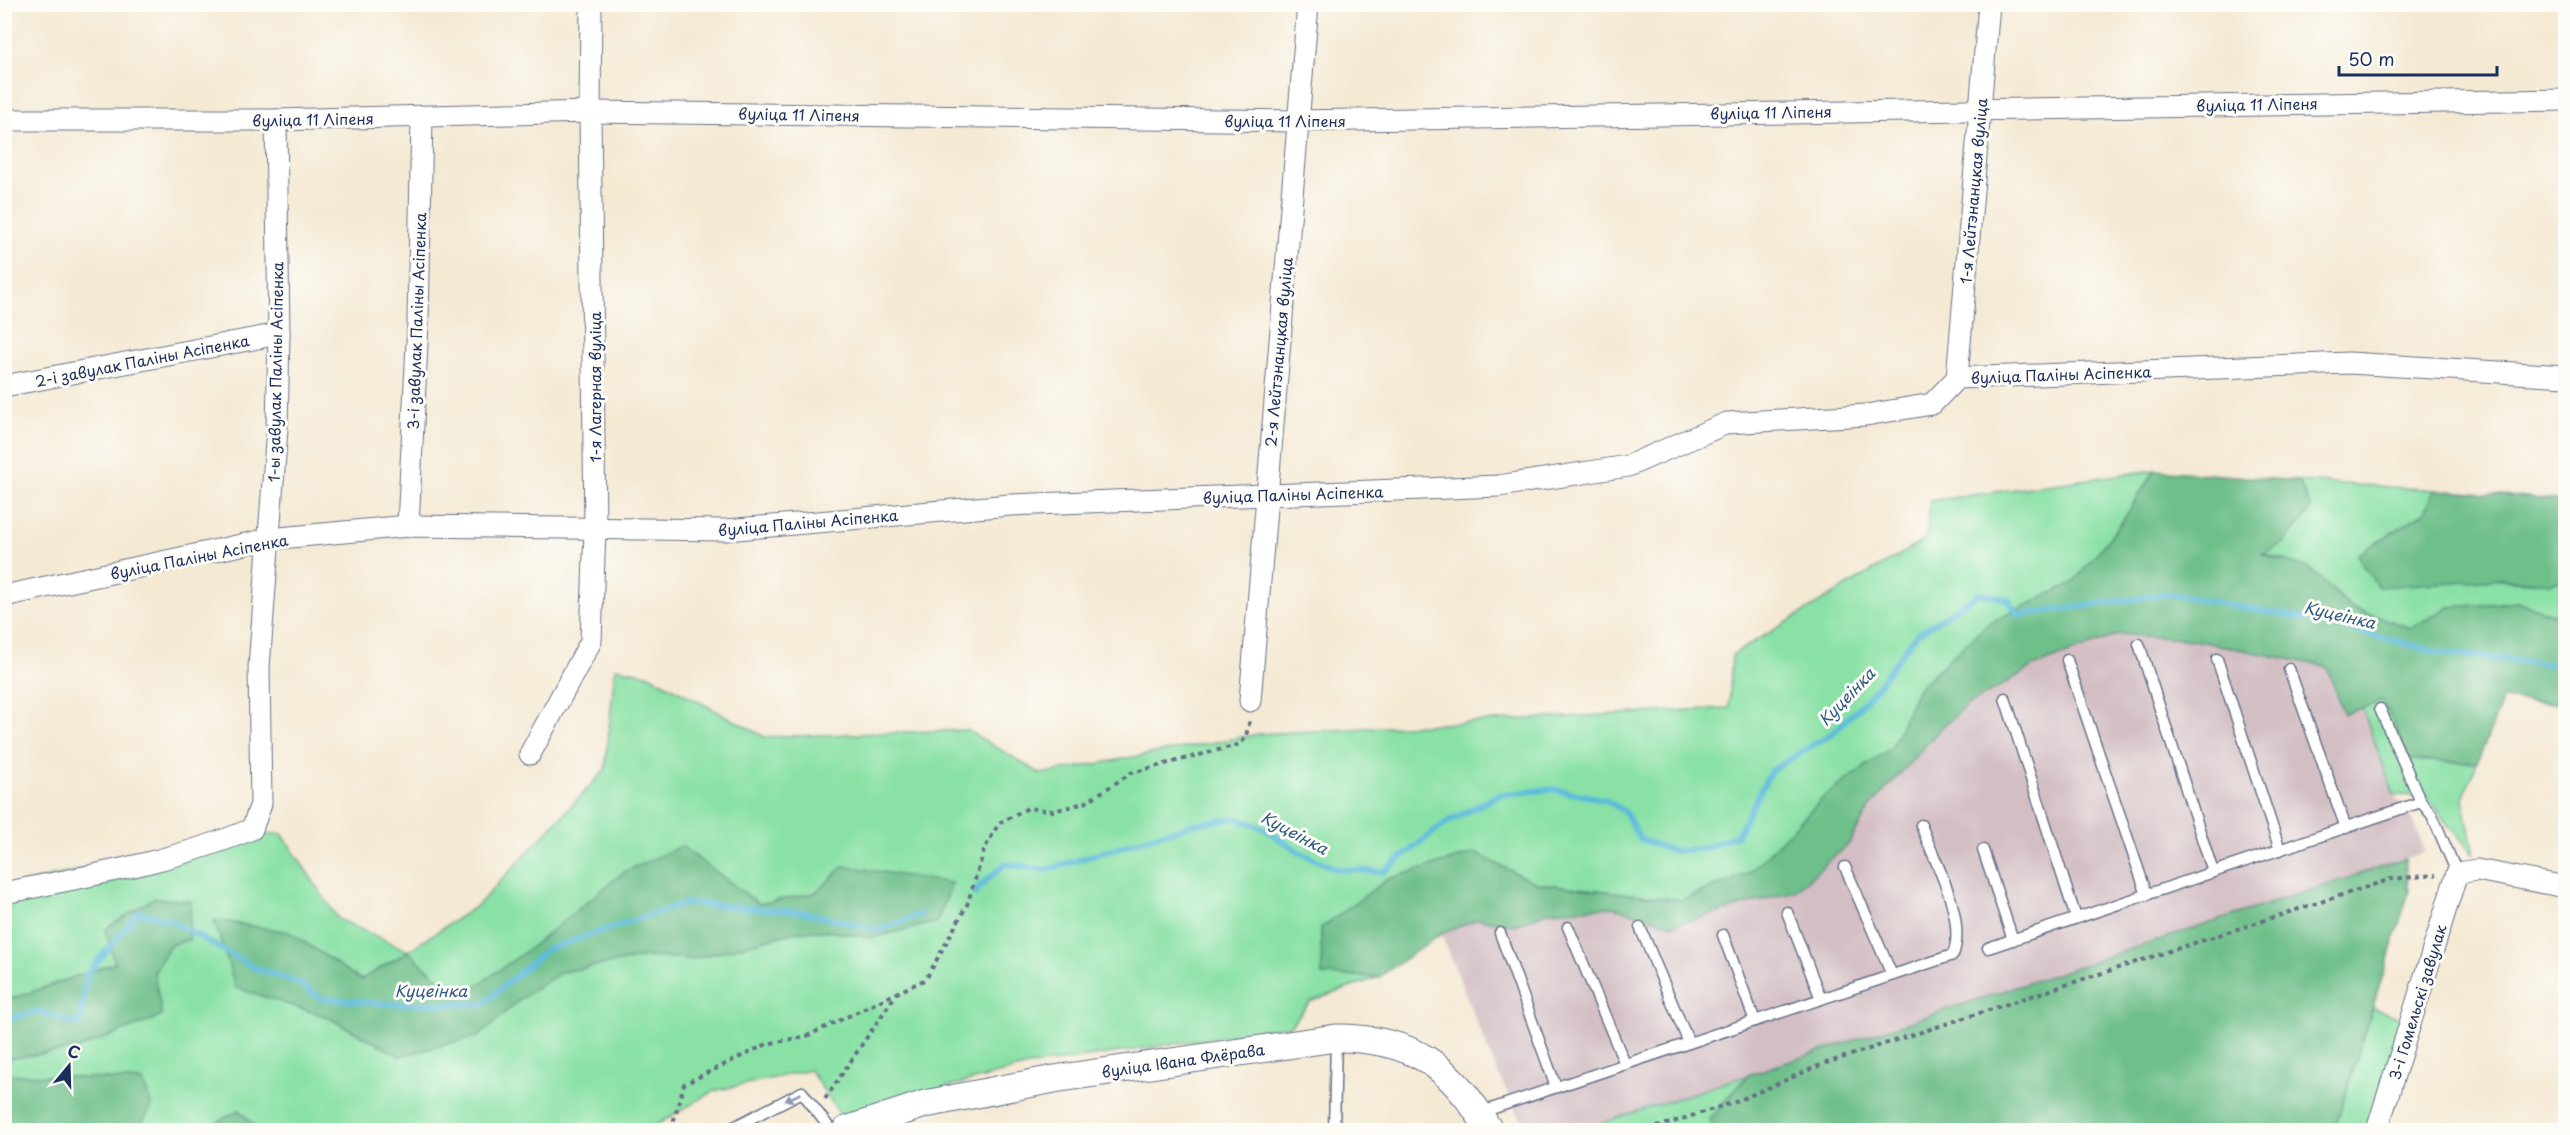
<svg xmlns="http://www.w3.org/2000/svg" width="2570" height="1135" viewBox="0 0 2570 1135" font-family="'Playpen Sans',sans-serif">
  <style>
    .industrial { fill: #d2bec3 }
    .green { fill: #89e1a5; stroke: #528882; stroke-width: 1.5; fill-rule: evenodd }
    .forest { fill: #6ebf8a; stroke: #447774; stroke-width: 1.5 }
    .water { fill: #5cbbda; stroke: #3c759c; stroke-width: 1.5 }
    .lines { fill: none; stroke-linecap: round; stroke-linejoin: round }
    .stream { stroke: #5cbbda; stroke-width: 6 }
    .service-casing { stroke: #677087; stroke-width: 13 }
    .minor-casing { stroke: #677087; stroke-width: 23 }
    .tertiary-casing { stroke: #677087; stroke-width: 29 }
    .path { stroke: #677087; stroke-width: 4; stroke-dasharray: 4.5 4.5; stroke-linecap: butt }
    .service { stroke: #fff; stroke-width: 10 }
    .minor { stroke: #fff; stroke-width: 21 }
    .tertiary { stroke: #fff; stroke-width: 27 }
    .oneway { fill: #8d97ae }
    .labels { text-anchor: middle; dominant-baseline: central; stroke-width: 6; stroke-linejoin: round; paint-order: stroke }
    .street-label { font-size: 15px; fill: #1b2f5e; stroke: #fdfcf7 }
    .water-label { font-size: 16px; font-style: italic; fill: #2e5983; stroke: #fdfcf7 }
  </style>
  <rect width="100%" height="100%" fill="#fdfcf7"/>
  <filter id="ink" filterUnits="userSpaceOnUse"><feTurbulence type="fractalNoise" baseFrequency=".0167" numOctaves="2"/><feDisplacementMap in="SourceGraphic" scale="12" xChannelSelector="R" yChannelSelector="G"/><feConvolveMatrix kernelMatrix="1 2 1 2 8 2 1 2 1" color-interpolation-filters="sRGB"/></filter>
  <filter id="wash" filterUnits="userSpaceOnUse"><feTurbulence type="fractalNoise" baseFrequency=".008" numOctaves="4" result="noise"/><feDisplacementMap in="SourceGraphic" scale="24" xChannelSelector="R" yChannelSelector="G"/><feGaussianBlur stdDeviation="1.35" result="paint"/><feColorMatrix in="noise" values="0 0 0 0 0 0 0 0 0 0 0 0 0 0 0 0 0 1.4 0 .05"/><feComposite in="paint" operator="in"/></filter>
  <g filter="url(#wash)">
    <rect width="100%" height="100%" fill="#f4e9d3"/>
    <polygon class="industrial" points="2120,634 2194,640 2327,667 2344,714 2362,707 2394,795 2416,827 2425,852 1580,1130 1527,1130 1498,1074 1441,934 1478,919 1515,925 1549,911 1613,907 1674,925 1849,843 1871,806 1942,727 1966,706 2033,667"/>
    <g class="green">
      <path d="M2155,470l-33,52 -49,61 -84,40 -71,65 -27,60 -65,47 -77,78 -67,27 -146,-17 -61,-29 -87,25 -67,49 1,47 57,2 -69,25 -20,24 -262,40 -188,49 -30,-45 -96,21 -66,39h-389l-20,-20 -36,20h-66l14,-23 -8,-26 -135,-7 -3,3v-18l72,-10 77,-76 37,-71 -76,61 -110,38v-114l237,-54 40,1 56,85 70,32 70,-46 127,-135 10,-102 32,6 118,63 202,-7 74,44 218,-40 470,-26 3,-53 194,-116 4,-38zM681,846l78,58 56,-11 29,-27 28,72 -44,-7h-29l-106,28 -46,-3 -86,16 -41,27 -41,37 -79,20 -75,-40 -88,-28 -23,-68 75,12 72,48 67,-12 30,31z"/>
      <path d="M2299,481l136,9 -10,22 -68,43c53,9 160,36 208,24v39l-45,-16 -71,5 -38,21 -59,-20 -43,-40 -47,-15 22,-10 27,-34z"/>
      <polygon points="2383,701 2410,760 2477,763 2463,798 2474,855 2425,796 2394,795 2362,707"/>
      <polygon points="2373,1008 2404,1019 2369,1130 2334,1130"/>
      <polygon points="1748,1075 1710,1118 1713,1130 1580,1130"/>
    </g>
    <g class="forest">
      <polygon points="2155,470 2299,481 2311,509 2284,543 2262,554 2309,568 2352,608 2411,628 2449,607 2520,602 2565,618 2565,705 2503,699 2477,763 2410,760 2383,701 2344,714 2327,667 2194,640 2120,634 2033,667 1966,706 1942,727 1871,806 1849,843 1795,891 1674,925 1613,907 1549,911 1515,925 1478,919 1441,934 1379,977 1322,975 1321,928 1388,879 1475,853 1536,883 1682,900 1749,873 1826,795 1891,748 1918,688 1989,623 2073,583 2122,522"/>
      <polygon points="2435,490 2565,500 2565,579 2551,583 2499,579 2378,587 2357,555 2425,512"/>
      <polygon points="681,846 759,904 815,893 844,866 952,883 937,922 872,938 828,931 799,931 693,959 647,957 561,972 520,999 479,1036 400,1056 325,1016 236,988 214,920 289,932 361,980 408,951 459,998 529,949 624,872"/>
      <polygon points="2405,859 2409,892 2334,1130 1713,1130 1710,1118 1748,1075"/>
      <polygon points="154,898 191,901 189,940 170,945 154,973 162,1016 77,1049 5,1059 5,1001 115,963 105,929"/>
      <polygon points="8,1074 143,1081 152,1107 137,1130 85,1130 31,1120 28,1130 5,1130 4,1077"/>
      <polygon points="239,1110 259,1130 203,1130"/>
    </g>
    <polygon class="water" points="31,1120 80,1128 80,1130 28,1130"/>
    <g class="lines">
      <g class="stream">
        <polyline points="976,894 978,888 1005,864 1046,870 1194,824 1236,818 1263,828 1301,853 1337,869 1383,872 1444,824 1498,795 1552,789 1606,800 1625,812 1640,839 1673,851 1705,848 1737,835 1771,771 1833,733 1869,697 1916,635 1980,593 2009,600 2018,615 2170,594 2323,622 2438,652 2566,666"/>
        <polyline points="4,1020 38,1011 79,1025 87,974 139,912 170,920 255,968 299,983 320,998 387,1004 483,1004 547,949 686,903 802,912 880,930 921,914"/>
      </g>
    </g>
  </g>
  <g filter="url(#ink)">
    <g class="lines">
      <g class="service-casing">
        <g id="service">
          <polyline points="2139,644 2213,872"/>
          <polyline points="2217,659 2280,850"/>
          <polyline points="2067,660 2147,895"/>
          <polyline points="2289,669 2346,828"/>
          <polyline points="2005,698 2076,918"/>
          <polyline points="2380,709 2421,802"/>
          <polyline points="1983,850 2013,940"/>
          <polyline points="1845,867 1892,975"/>
          <polyline points="1787,912 1821,999"/>
          <polyline points="1568,927 1625,1064"/>
          <polyline points="1640,927 1689,1043"/>
          <polyline points="1500,933 1556,1087"/>
          <polyline points="1723,935 1755,1021"/>
          <polyline points="1988,948 2421,802 2432,815 2457,873"/>
          <path d="M1479,1113l474,-158c14,-38 -18,-92 -32,-130"/>
          <polyline points="728,1130 802,1092 831,1130"/>
          <polyline points="1334,1130 1336,1038"/>
        </g>
      </g>
      <g class="minor-casing">
        <g id="minor">
          <polyline points="4,120 276,120 590,112 1297,121 2566,100"/>
          <polyline points="1957,378 1989,4"/>
          <polyline points="4,386 279,334"/>
          <polyline points="408,526 418,323 422,117"/>
          <polyline points="4,596 269,539 408,526 726,530 1010,505 1499,486 1628,466 1727,423 1866,415 1932,404 1957,378 2349,363 2566,376"/>
          <polyline points="1250,701 1308,4"/>
          <polyline points="530,754 591,641 595,529 590,112 591,4"/>
          <path d="M4,893c84,-17 169,-31 248,-64l9,-25 -2,-137 18,-238 2,-95 -3,-214"/>
          <polyline points="2377,1130 2457,873 2477,870 2566,887"/>
        </g>
      </g>
      <g class="tertiary-casing">
        <path id="tertiary" d="M846,1130l79,-26 129,-25 282,-41c76,0 115,27 153,92"/>
      </g>
      <g class="path">
        <polyline points="825,1099 895,996"/>
        <polyline points="671,1130 684,1084 767,1044 807,1036 926,979 967,905 985,848 999,823 1028,808 1053,811 1085,803 1131,773 1241,744 1246,736 1250,720"/>
        <polyline points="1648,1130 1735,1102 1823,1064 2391,879 2436,875"/>
      </g>
      <use href="#service" class="service"/>
      <use href="#minor" class="minor"/>
      <use href="#tertiary" class="tertiary"/>
    </g>
    <defs><path id="oneway-solid" d="M-6-.8H1V-3.2L6.5 0L1 3.2V.8H-6Z" transform="scale(1.5)"/></defs>
    <use class="oneway" href="#oneway-solid" transform="translate(793 1097) rotate(154)"/>
  </g>
  <g class="labels">
    <g class="street-label">
      <text transform="translate(2257 104) rotate(-1)">вуліца 11 Ліпеня</text>
      <text transform="translate(1771 112) rotate(-1)">вуліца 11 Ліпеня</text>
      <text transform="translate(799 114) rotate(1)">вуліца 11 Ліпеня</text>
      <text transform="translate(313 119) rotate(-1)">вуліца 11 Ліпеня</text>
      <text x="1285" y="120">вуліца 11 Ліпеня</text>
      <text transform="translate(1973 191) rotate(-85)">1-я Лейтэнанцкая вуліца</text>
      <text transform="translate(416 321) rotate(-88)">3-і завулак Паліны Асіпенка</text>
      <text transform="translate(1278 352) rotate(-85)">2-я Лейтэнанцкая вуліца</text>
      <text transform="translate(142 360) rotate(-11)">2-і завулак Паліны Асіпенка</text>
      <text transform="translate(275 372) rotate(-89)">1-ы завулак Паліны Асіпенка</text>
      <text transform="translate(2061 374) rotate(-2)">вуліца Паліны Асіпенка</text>
      <text transform="translate(594 387) rotate(-90)">1-я Лагерная вуліца</text>
      <text transform="translate(1293 494) rotate(-2)">вуліца Паліны Асіпенка</text>
      <text transform="translate(808 522) rotate(-5)">вуліца Паліны Асіпенка</text>
      <text transform="translate(199 556) rotate(-11)">вуліца Паліны Асіпенка</text>
      <text transform="translate(2417 1002) rotate(-73)">3-і Гомельскі завулак</text>
      <text transform="translate(1183 1060) rotate(-8)">вуліца Івана Флёрава</text>
    </g>
    <g class="water-label">
      <text transform="translate(2340 614) rotate(13)">Куцеінка</text>
      <text transform="translate(1846 696) rotate(-46)">Куцеінка</text>
      <text transform="translate(1295 832) rotate(28)">Куцеінка</text>
      <text x="431" y="990">Куцеінка</text>
    </g>
  </g>
  <rect width="2570" height="1135" fill="none" stroke="#fdfcf7" stroke-width="24"/>
  <g transform="translate(69 1066) rotate(19)" stroke="#fdfcf7" stroke-width="4.5" paint-order="stroke">
  <path d="M0-4.5L10 22L0 15L-10 22Z" fill="#1b2f5e"/>
  <text y="-9" font-size="16" font-weight="bold" text-anchor="middle" fill="#1b2f5e">С</text>
  </g>
  <path d="M2339 66v9h158v-9" fill="none" stroke="#1b2f5e" stroke-width="3"/>
  <text x="2348" y="66" font-size="18" fill="#1b2f5e" stroke="#fdfcf7" stroke-width="4.5" paint-order="stroke">50 m</text>
</svg>
